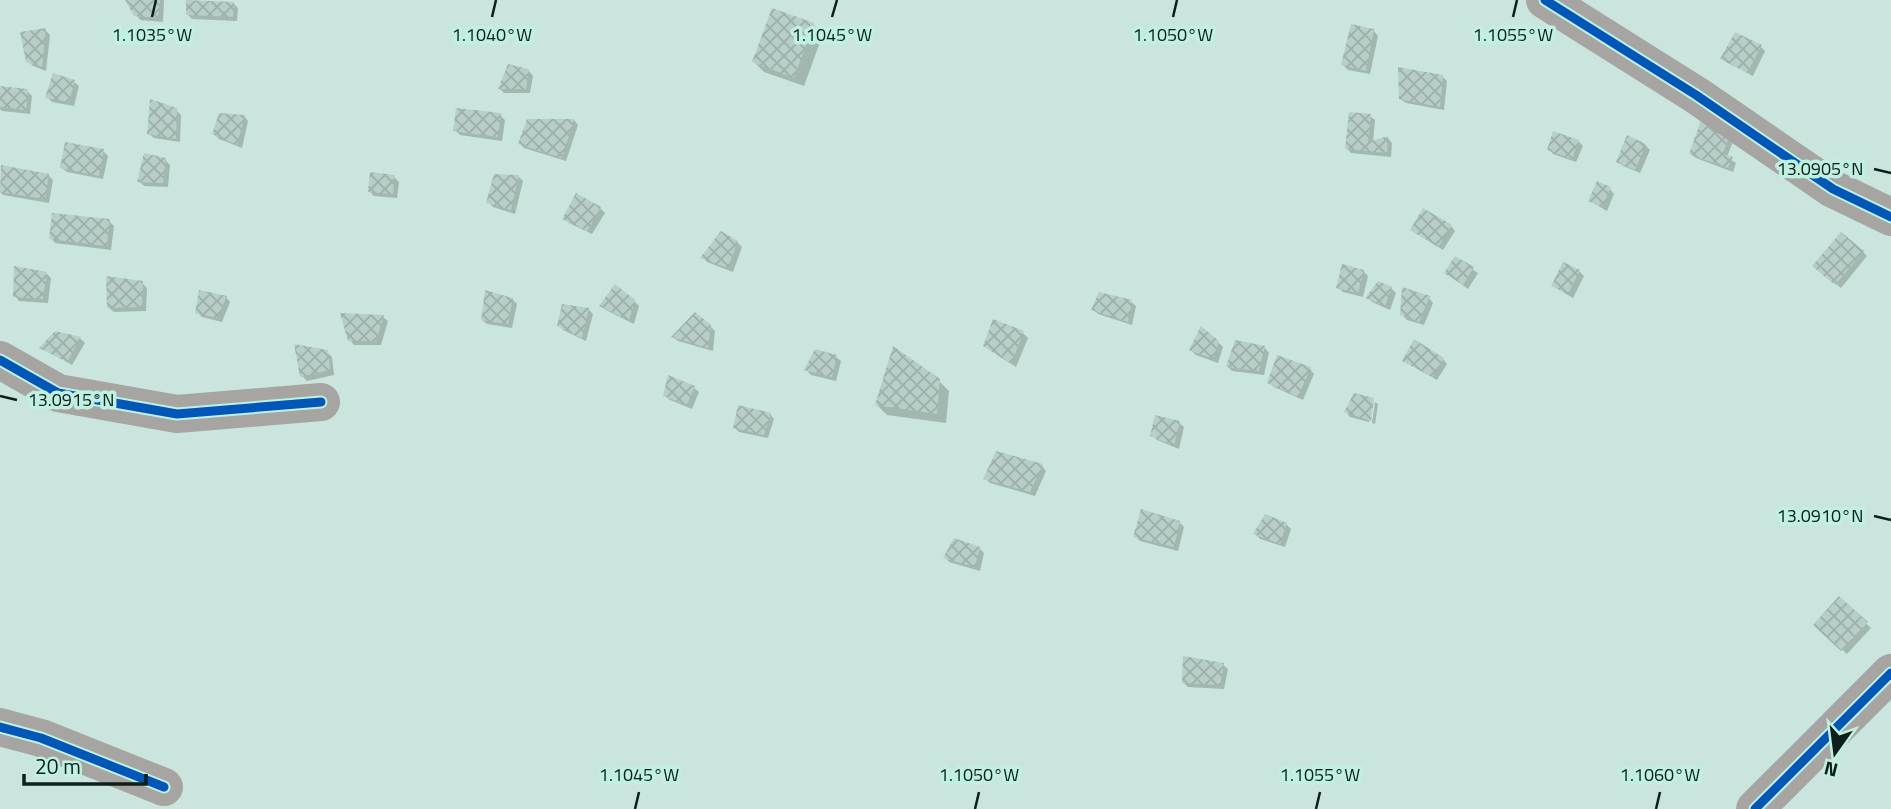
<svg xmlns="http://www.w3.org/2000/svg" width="1891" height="809" viewBox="0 0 1891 809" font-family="'Titillium Web',sans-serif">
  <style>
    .shadow { fill: #0003 }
    .building { fill: url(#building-cross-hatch) }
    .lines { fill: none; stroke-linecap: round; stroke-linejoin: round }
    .street { stroke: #a6a5a1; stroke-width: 38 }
    .cycleway-casing { stroke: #bff0e2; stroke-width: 13 }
    .cycleway { stroke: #0057b8; stroke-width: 9 }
    .ticks { fill: none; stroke: #0c1f1a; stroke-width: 2.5 }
    .ticks-label { font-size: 18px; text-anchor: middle; fill: #0c1f1a; stroke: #bff0e2; stroke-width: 7; stroke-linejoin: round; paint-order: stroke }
  </style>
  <defs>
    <pattern id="building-cross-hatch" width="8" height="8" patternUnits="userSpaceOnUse" patternTransform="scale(1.75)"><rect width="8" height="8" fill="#b7cdc7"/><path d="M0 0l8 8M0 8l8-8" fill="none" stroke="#9cb0aa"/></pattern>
  </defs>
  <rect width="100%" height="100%" fill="#cae5dd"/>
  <g class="shadow">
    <polygon points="127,0 164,0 163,22 140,20"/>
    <polygon points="233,3 238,8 237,21 192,19 187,14"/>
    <polygon points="813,24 823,34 804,86 764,72 754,62"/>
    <polygon points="45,30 50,35 46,71 33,66 28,61"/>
    <polygon points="1374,31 1378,36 1370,74 1348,70 1343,65"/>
    <polygon points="1761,47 1765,51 1753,76 1722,59"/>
    <polygon points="529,71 533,76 530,93 504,93 500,89"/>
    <polygon points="1442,76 1447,81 1444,110 1406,103 1401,99"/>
    <polygon points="74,82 79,86 74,106 52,102 47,97"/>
    <polygon points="0,88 27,91 32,96 30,114 2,111 0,109"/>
    <polygon points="176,110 181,115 180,142 154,138 149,134"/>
    <polygon points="500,115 505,120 502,141 460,135 455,130"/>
    <polygon points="244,116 248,121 242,148 219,139 214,134"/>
    <polygon points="1370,116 1375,120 1373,142 1388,138 1392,143 1391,157 1351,153 1347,148"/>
    <polygon points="528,120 574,120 578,125 566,161 524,148 520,144"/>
    <polygon points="1736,134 1727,157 1736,163 1733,172 1696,158 1691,154"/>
    <polygon points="1578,141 1583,146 1576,162 1553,154 1549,149"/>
    <polygon points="1645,145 1650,150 1640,173 1623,166 1618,161"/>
    <polygon points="103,151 108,156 103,179 67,172 62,168"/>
    <polygon points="165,160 170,165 168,187 144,186 139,181"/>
    <polygon points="3,167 48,175 53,180 49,203 3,195 0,192"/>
    <polygon points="496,176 519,177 523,181 515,214 493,207 488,202"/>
    <polygon points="394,177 399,182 397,198 374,196 369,191"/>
    <polygon points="1610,189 1614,194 1607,211 1590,201"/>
    <polygon points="600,208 605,213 592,234 569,223 564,219"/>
    <polygon points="109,221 114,226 111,250 55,243 51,238"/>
    <polygon points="1451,226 1455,231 1443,250 1412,229"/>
    <polygon points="737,242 742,247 733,272 707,262 703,257"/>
    <polygon points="1863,252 1867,256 1841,288 1819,271"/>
    <polygon points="1455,258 1478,273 1468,289 1446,273"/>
    <polygon points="1363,271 1368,276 1363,297 1343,292 1338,287"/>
    <polygon points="1579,271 1584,276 1573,298 1553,286"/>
    <polygon points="47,274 51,278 48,303 19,301 15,296"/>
    <polygon points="142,283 147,288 146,311 114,312 109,308"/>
    <polygon points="1391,288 1396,293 1390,310 1372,302 1368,298"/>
    <polygon points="226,297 230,302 222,322 202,317 197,312"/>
    <polygon points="1429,298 1433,303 1424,325 1407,320 1402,315"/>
    <polygon points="512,299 517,304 512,328 487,324 482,320"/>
    <polygon points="634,301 639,306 634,324 606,310 601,306"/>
    <polygon points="1131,302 1136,306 1132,325 1098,314 1093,309"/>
    <polygon points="588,309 593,314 586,341 563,330 559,325"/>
    <polygon points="383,317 388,321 381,345 354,345 350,340"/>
    <polygon points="710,326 715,331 713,351 678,341 673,337"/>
    <polygon points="56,333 81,339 85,343 72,365 42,348"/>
    <polygon points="1023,333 1028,338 1016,367 990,350"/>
    <polygon points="1218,342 1223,347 1218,363 1196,355 1191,350"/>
    <polygon points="1236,342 1265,348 1269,353 1264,375 1232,371 1228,367"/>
    <polygon points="327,352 332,357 334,375 307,381 302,376"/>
    <polygon points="836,357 841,361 836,381 811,375 806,370"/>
    <polygon points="1443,359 1447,364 1437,380 1404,361"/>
    <polygon points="1310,369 1314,374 1303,400 1274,387 1269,383"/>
    <polygon points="939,381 949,391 946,423 887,415 877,405"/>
    <polygon points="694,388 699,392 692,409 670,400 665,396"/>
    <polygon points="1373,399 1369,422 1350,417 1346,412"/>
    <polygon points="1375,402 1378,404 1375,424 1372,423"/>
    <polygon points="770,414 774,419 768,438 739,432 735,428"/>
    <polygon points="1179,423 1184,427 1179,449 1157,440 1152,435"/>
    <polygon points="1042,466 1046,471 1035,496 990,483 985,478"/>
    <polygon points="1180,523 1184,527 1178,551 1140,541 1135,536"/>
    <polygon points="1286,524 1291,529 1285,547 1260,539 1256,534"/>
    <polygon points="979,548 984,553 980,571 949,562 945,557"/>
    <polygon points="1839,599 1871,628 1847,654 1815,625"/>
    <polygon points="1223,665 1228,669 1224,689 1188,687 1183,682"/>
  </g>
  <g class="building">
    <polygon points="125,0 160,0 158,18 134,16"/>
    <polygon points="186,0 234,2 233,17 186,15"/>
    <polygon points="772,8 814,23 794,78 752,62"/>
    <polygon points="1351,24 1374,29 1366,71 1341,65"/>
    <polygon points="46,28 42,67 26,62 20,32"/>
    <polygon points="1735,32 1762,45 1747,73 1720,59"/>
    <polygon points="508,64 529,69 526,89 498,89"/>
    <polygon points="1398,67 1443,75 1440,107 1399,99"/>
    <polygon points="53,73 75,80 69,102 45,98"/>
    <polygon points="0,86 28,89 26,110 0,107"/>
    <polygon points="150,99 177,108 176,139 147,134"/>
    <polygon points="456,108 501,113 498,137 453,131"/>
    <polygon points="1349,112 1371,114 1368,142 1388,136 1387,153 1345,149"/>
    <polygon points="219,113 245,115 237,145 212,134"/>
    <polygon points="1702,117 1732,128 1723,154 1733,157 1728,168 1689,154"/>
    <polygon points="527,119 574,119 562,158 518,144"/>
    <polygon points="1553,131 1579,140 1572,159 1547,150"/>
    <polygon points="1627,135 1646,144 1635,170 1616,162"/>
    <polygon points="65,142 104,149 99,176 60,168"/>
    <polygon points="144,153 166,158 163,183 137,182"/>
    <polygon points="1,165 49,174 45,199 0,192"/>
    <polygon points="370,172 395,175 393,194 368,192"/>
    <polygon points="494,174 519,175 511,210 486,203"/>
    <polygon points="1597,181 1611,187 1602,207 1588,201"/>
    <polygon points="576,193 601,207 587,231 562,219"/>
    <polygon points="1423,208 1452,225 1438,247 1410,230"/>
    <polygon points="52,213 110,219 107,246 49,239"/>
    <polygon points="721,231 738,241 728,268 700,258"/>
    <polygon points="1841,232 1864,251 1835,285 1812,266"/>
    <polygon points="1455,256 1474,267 1463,285 1444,273"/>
    <polygon points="1563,262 1580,270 1568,294 1551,286"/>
    <polygon points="1342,264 1364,270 1358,293 1336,288"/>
    <polygon points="14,266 47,272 43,299 13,297"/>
    <polygon points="106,276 143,281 142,307 107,308"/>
    <polygon points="1378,281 1392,287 1385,306 1365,298"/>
    <polygon points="615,284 635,300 629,320 599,306"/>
    <polygon points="1402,287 1430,296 1419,322 1400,315"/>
    <polygon points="199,290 227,296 217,318 195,313"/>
    <polygon points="485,290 513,298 508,324 481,320"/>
    <polygon points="1099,292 1132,300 1128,322 1091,310"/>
    <polygon points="562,304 589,308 582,338 557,326"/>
    <polygon points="695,312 711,325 708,348 671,337"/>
    <polygon points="340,313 384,315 376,341 348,341"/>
    <polygon points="993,319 1024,331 1011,364 983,346"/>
    <polygon points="1201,326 1219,341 1213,359 1189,350"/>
    <polygon points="55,331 81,337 67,362 39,348"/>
    <polygon points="1414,339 1444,358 1432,377 1402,361"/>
    <polygon points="1235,340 1265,346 1259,371 1226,367"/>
    <polygon points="294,344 328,350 330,370 300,377"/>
    <polygon points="893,346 940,379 937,414 875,405"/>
    <polygon points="815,349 837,355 832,377 804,370"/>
    <polygon points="1277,355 1311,367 1298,397 1267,383"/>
    <polygon points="668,375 695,386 687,405 663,396"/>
    <polygon points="1354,393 1374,398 1371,421 1344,412"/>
    <polygon points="738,405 771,413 764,435 733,428"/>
    <polygon points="1155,415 1180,421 1174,446 1150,436"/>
    <polygon points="996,451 1043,464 1030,492 983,479"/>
    <polygon points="1141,509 1180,521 1174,547 1133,537"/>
    <polygon points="1265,514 1287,523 1280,544 1253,534"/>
    <polygon points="954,538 980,547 975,567 943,558"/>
    <polygon points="1839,596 1868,622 1841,651 1813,625"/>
    <polygon points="1183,656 1224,663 1220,685 1182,683"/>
  </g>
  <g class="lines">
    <g class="street">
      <polyline points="1545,0 1696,95 1833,189 1891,217"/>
      <polyline points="0,360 58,393 177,414 321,402"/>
      <polyline points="0,727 41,738 164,787"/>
      <polyline points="1755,809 1891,673"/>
    </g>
    <g class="cycleway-casing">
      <g id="cycleway">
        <polyline points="1545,0 1696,95 1833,189 1891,217"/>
        <polyline points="0,360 58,393 177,414 321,402"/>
        <polyline points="0,727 41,738 164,787"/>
        <polyline points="1755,809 1891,673"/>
      </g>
    </g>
    <use href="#cycleway" class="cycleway"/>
  </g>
  <path class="ticks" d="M152,17l4,-17M492,17l4,-17M832,17l5,-17M1173,17l4,-17M1513,17l4,-17M1874,169l17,4M0,396l17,4M1874,516l17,4M635,809l4,-17M975,809l4,-17M1316,809l4,-17M1656,809l4,-17"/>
  <g class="ticks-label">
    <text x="152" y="41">1.1035°W</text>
    <text x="492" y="41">1.1040°W</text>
    <text x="832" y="41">1.1045°W</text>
    <text x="1173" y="41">1.1050°W</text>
    <text x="1513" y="41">1.1055°W</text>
    <text x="1820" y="175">13.0905°N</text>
    <text x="71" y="406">13.0915°N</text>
    <text x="1820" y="522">13.0910°N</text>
    <text x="639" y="781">1.1045°W</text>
    <text x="979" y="781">1.1050°W</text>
    <text x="1320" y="781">1.1055°W</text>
    <text x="1660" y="781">1.1060°W</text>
  </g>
  <g transform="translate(1835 753) rotate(194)" stroke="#bff0e2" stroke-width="5" paint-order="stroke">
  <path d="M0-5L12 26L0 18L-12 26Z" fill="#0c1f1a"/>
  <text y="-10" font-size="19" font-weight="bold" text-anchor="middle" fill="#0c1f1a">N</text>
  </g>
  <path d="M24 774v10h122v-10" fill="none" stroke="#0c1f1a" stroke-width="3.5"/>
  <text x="35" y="774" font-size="21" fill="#0c1f1a" stroke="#bff0e2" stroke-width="5" paint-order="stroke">20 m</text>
</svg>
